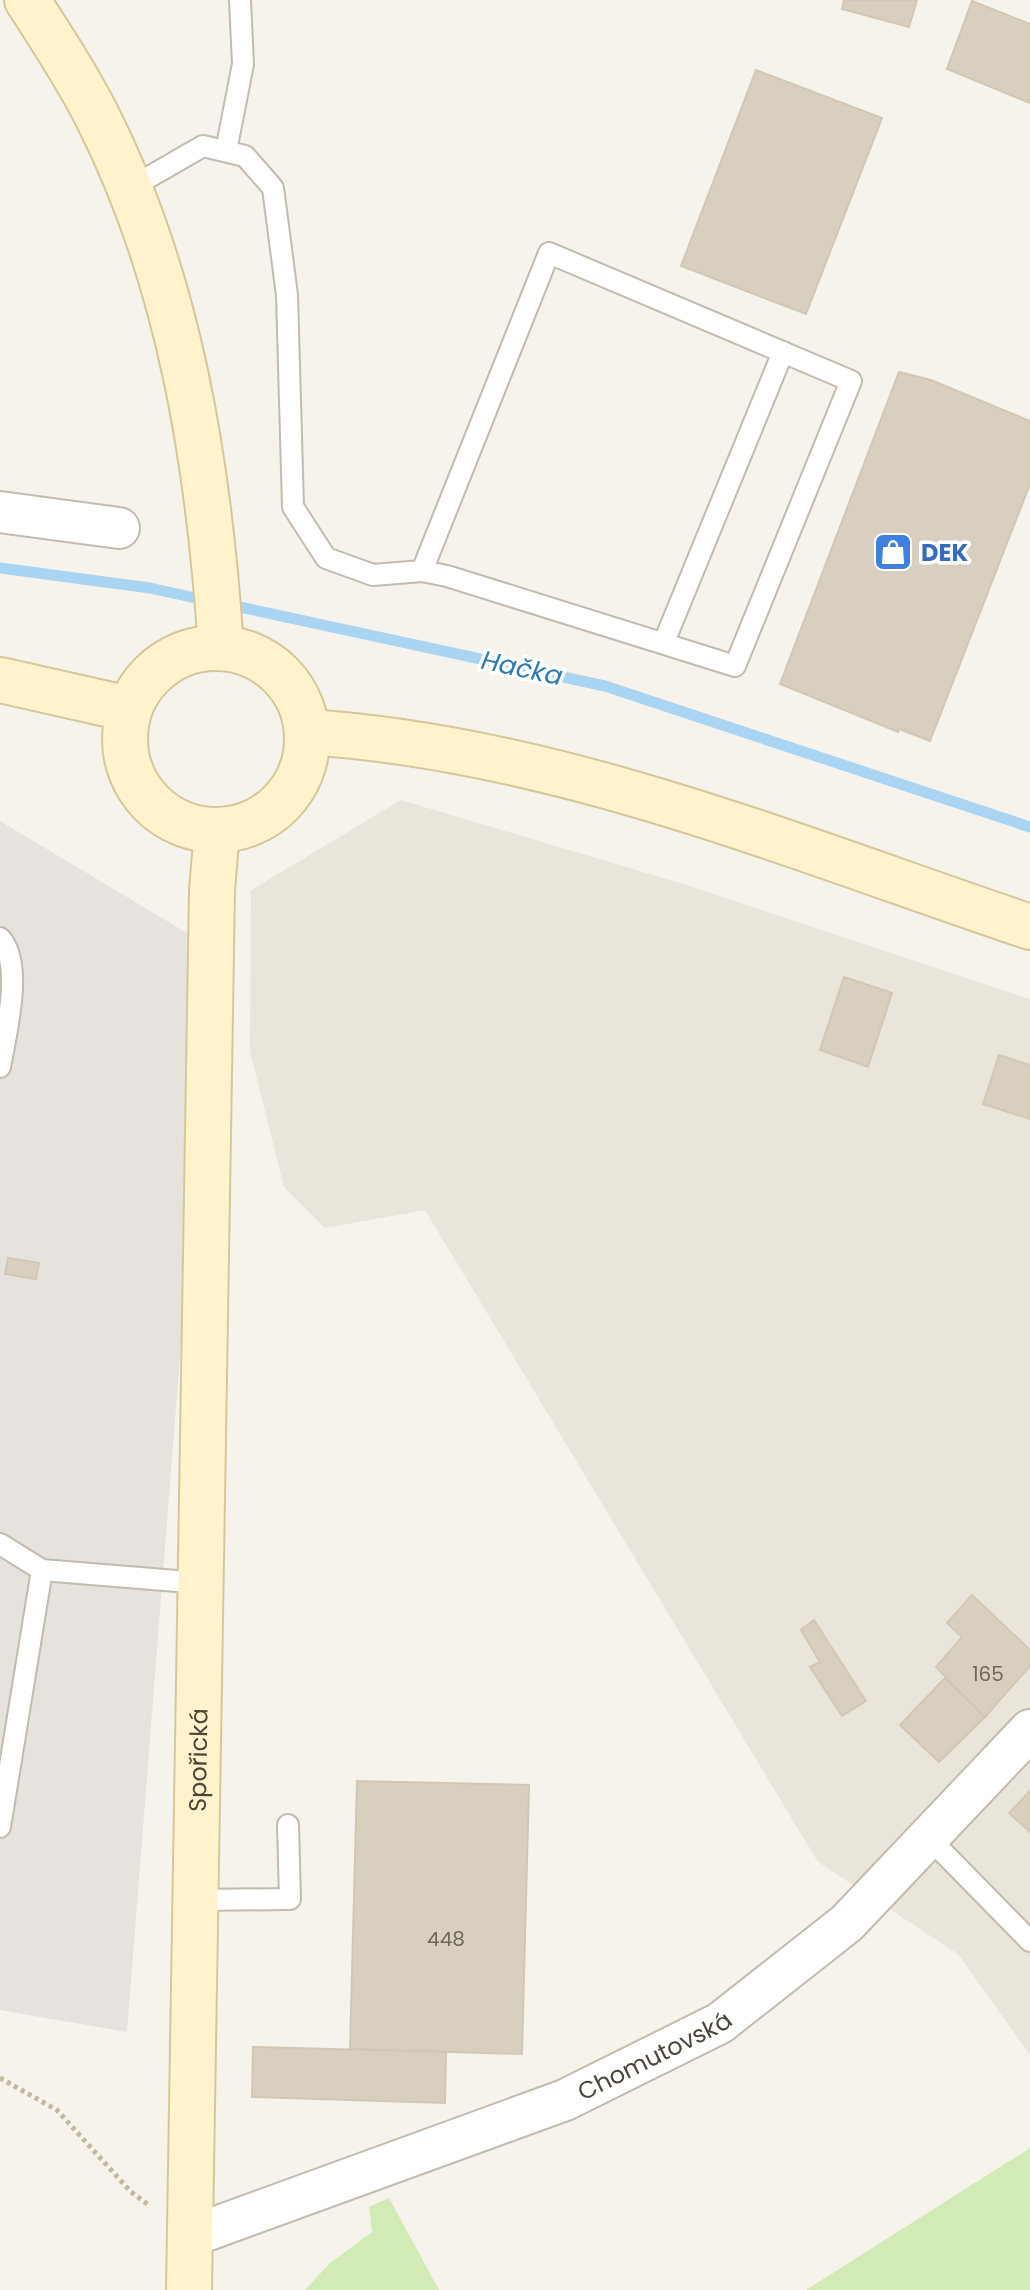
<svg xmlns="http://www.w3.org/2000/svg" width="1030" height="2290" viewBox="0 0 1030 2290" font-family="Poppins,sans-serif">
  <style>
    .residential { fill: #eae5da }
    .industrial { fill: #e6e2dd }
    .green { fill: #d2eab5 }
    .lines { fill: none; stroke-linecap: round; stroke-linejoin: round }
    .stream { stroke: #a9d4f2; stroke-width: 11 }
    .building { fill: #d8cfc1; stroke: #d3c7b4; stroke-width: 2 }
    .lane-casing { stroke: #c2bbae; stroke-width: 24 }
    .street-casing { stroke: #c2bbae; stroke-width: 44 }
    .secondary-casing { stroke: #d6c79b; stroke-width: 48 }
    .path { stroke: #c4b79f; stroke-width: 5; stroke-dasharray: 4 4; stroke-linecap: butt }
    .lane { stroke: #fff; stroke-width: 20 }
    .street { stroke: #fff; stroke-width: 40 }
    .secondary { stroke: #fff3cd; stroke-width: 44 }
    .labels { text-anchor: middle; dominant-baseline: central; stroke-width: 7; stroke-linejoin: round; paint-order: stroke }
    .number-label { font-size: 20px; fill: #6e675b }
    .shop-label { font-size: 24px; font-weight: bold; fill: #366cbe; stroke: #fff; text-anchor: start }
    .street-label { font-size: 24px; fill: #4b4439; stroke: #fff }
    .water-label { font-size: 26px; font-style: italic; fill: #2e7ab2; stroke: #fff }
  </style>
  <rect width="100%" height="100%" fill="#f6f3ec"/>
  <polygon class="residential" points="401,800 680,883 1030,999 1030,2055 958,1954 818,1862 425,1210 325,1228 284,1187 250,1051 251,890"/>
  <polygon class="industrial" points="0,821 212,948 127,2032 0,2010"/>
  <g class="green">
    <polygon points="1030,2148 1030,2290 806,2290"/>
    <polygon points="389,2198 439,2290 305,2290 329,2264 372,2232 369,2207"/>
  </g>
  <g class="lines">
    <g class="stream">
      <polyline points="0,568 150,588 209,601"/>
      <polyline points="226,604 605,686 1030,827"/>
    </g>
  </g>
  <g class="building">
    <polygon points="844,0 917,0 909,27 842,9"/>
    <polygon points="972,1 1030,24 1030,103 947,69"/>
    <polygon points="756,70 882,118 806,314 681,266"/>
    <polygon points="899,372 931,380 1030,421 1030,484 930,741 899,729 898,732 780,684"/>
    <polygon points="844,977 892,993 868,1067 820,1050"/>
    <polygon points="999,1055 1030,1065 1030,1119 983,1104"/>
    <polygon points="8,1258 39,1263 36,1279 5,1274"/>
    <polygon points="972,1595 1030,1650 1030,1666 985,1717 936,1667 962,1637 947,1623"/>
    <polygon points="814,1620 866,1701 842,1716 810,1667 820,1662 801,1630"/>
    <polygon points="945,1678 985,1717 939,1762 900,1725"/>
    <polygon points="357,1781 529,1785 522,2054 350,2049"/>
    <polygon points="1030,1791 1030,1832 1009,1813"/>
    <polygon points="253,2047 446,2052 445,2103 252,2097"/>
  </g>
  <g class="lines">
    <g class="lane-casing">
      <g id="lane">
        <polyline points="226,151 243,64 240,0"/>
        <polyline points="130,188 203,146 245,156 273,188 287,295 293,507 326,558 373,575 422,571 447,576 735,666 851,381 549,253 422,571"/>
        <polyline points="664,642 783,352"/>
        <path d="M0,938c24,26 6,95 0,129"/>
        <polyline points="0,1544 42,1570 201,1583"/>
        <polyline points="0,1827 42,1570"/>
        <polyline points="929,1838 1030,1941"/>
        <polyline points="197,1900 290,1899 288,1825"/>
      </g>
    </g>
    <g class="street-casing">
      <g id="street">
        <polyline points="0,512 119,528"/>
        <path id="s1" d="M189,2237l376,-137 155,-77 127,-100 183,-193"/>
      </g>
    </g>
    <g class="secondary-casing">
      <g id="secondary">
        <path d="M27,0c24,37 49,75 69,114 84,165 113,351 125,534"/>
        <circle cx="216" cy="739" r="91"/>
        <polyline points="0,680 129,709"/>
        <path d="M307,732c250,16 488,116 723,195"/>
        <path id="s2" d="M189,2290l23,-1400 5,-60"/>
      </g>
    </g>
    <polyline class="path" points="0,2078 57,2110 131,2192 150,2206"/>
    <use href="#lane" class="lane"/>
    <use href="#street" class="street"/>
    <use href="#secondary" class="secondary"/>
  </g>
  <defs>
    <g id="shop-square" transform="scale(2)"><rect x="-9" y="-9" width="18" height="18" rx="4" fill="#3f7fe0" stroke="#fff"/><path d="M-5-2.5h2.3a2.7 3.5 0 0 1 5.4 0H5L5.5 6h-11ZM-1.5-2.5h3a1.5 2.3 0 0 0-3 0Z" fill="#fff"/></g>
  </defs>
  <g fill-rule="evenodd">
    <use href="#shop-square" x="893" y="552"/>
  </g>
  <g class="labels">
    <g class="number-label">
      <text x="988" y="1674">165</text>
      <text x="446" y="1939">448</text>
    </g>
    <g class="shop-label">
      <text x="921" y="552">DEK</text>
    </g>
    <g class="street-label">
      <text stroke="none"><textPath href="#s2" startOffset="530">Spořická</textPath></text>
      <text stroke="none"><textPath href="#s1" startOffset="500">Chomutovská</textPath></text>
    </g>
    <g class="water-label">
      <text transform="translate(522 668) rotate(12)">Hačka</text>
    </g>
  </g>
</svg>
